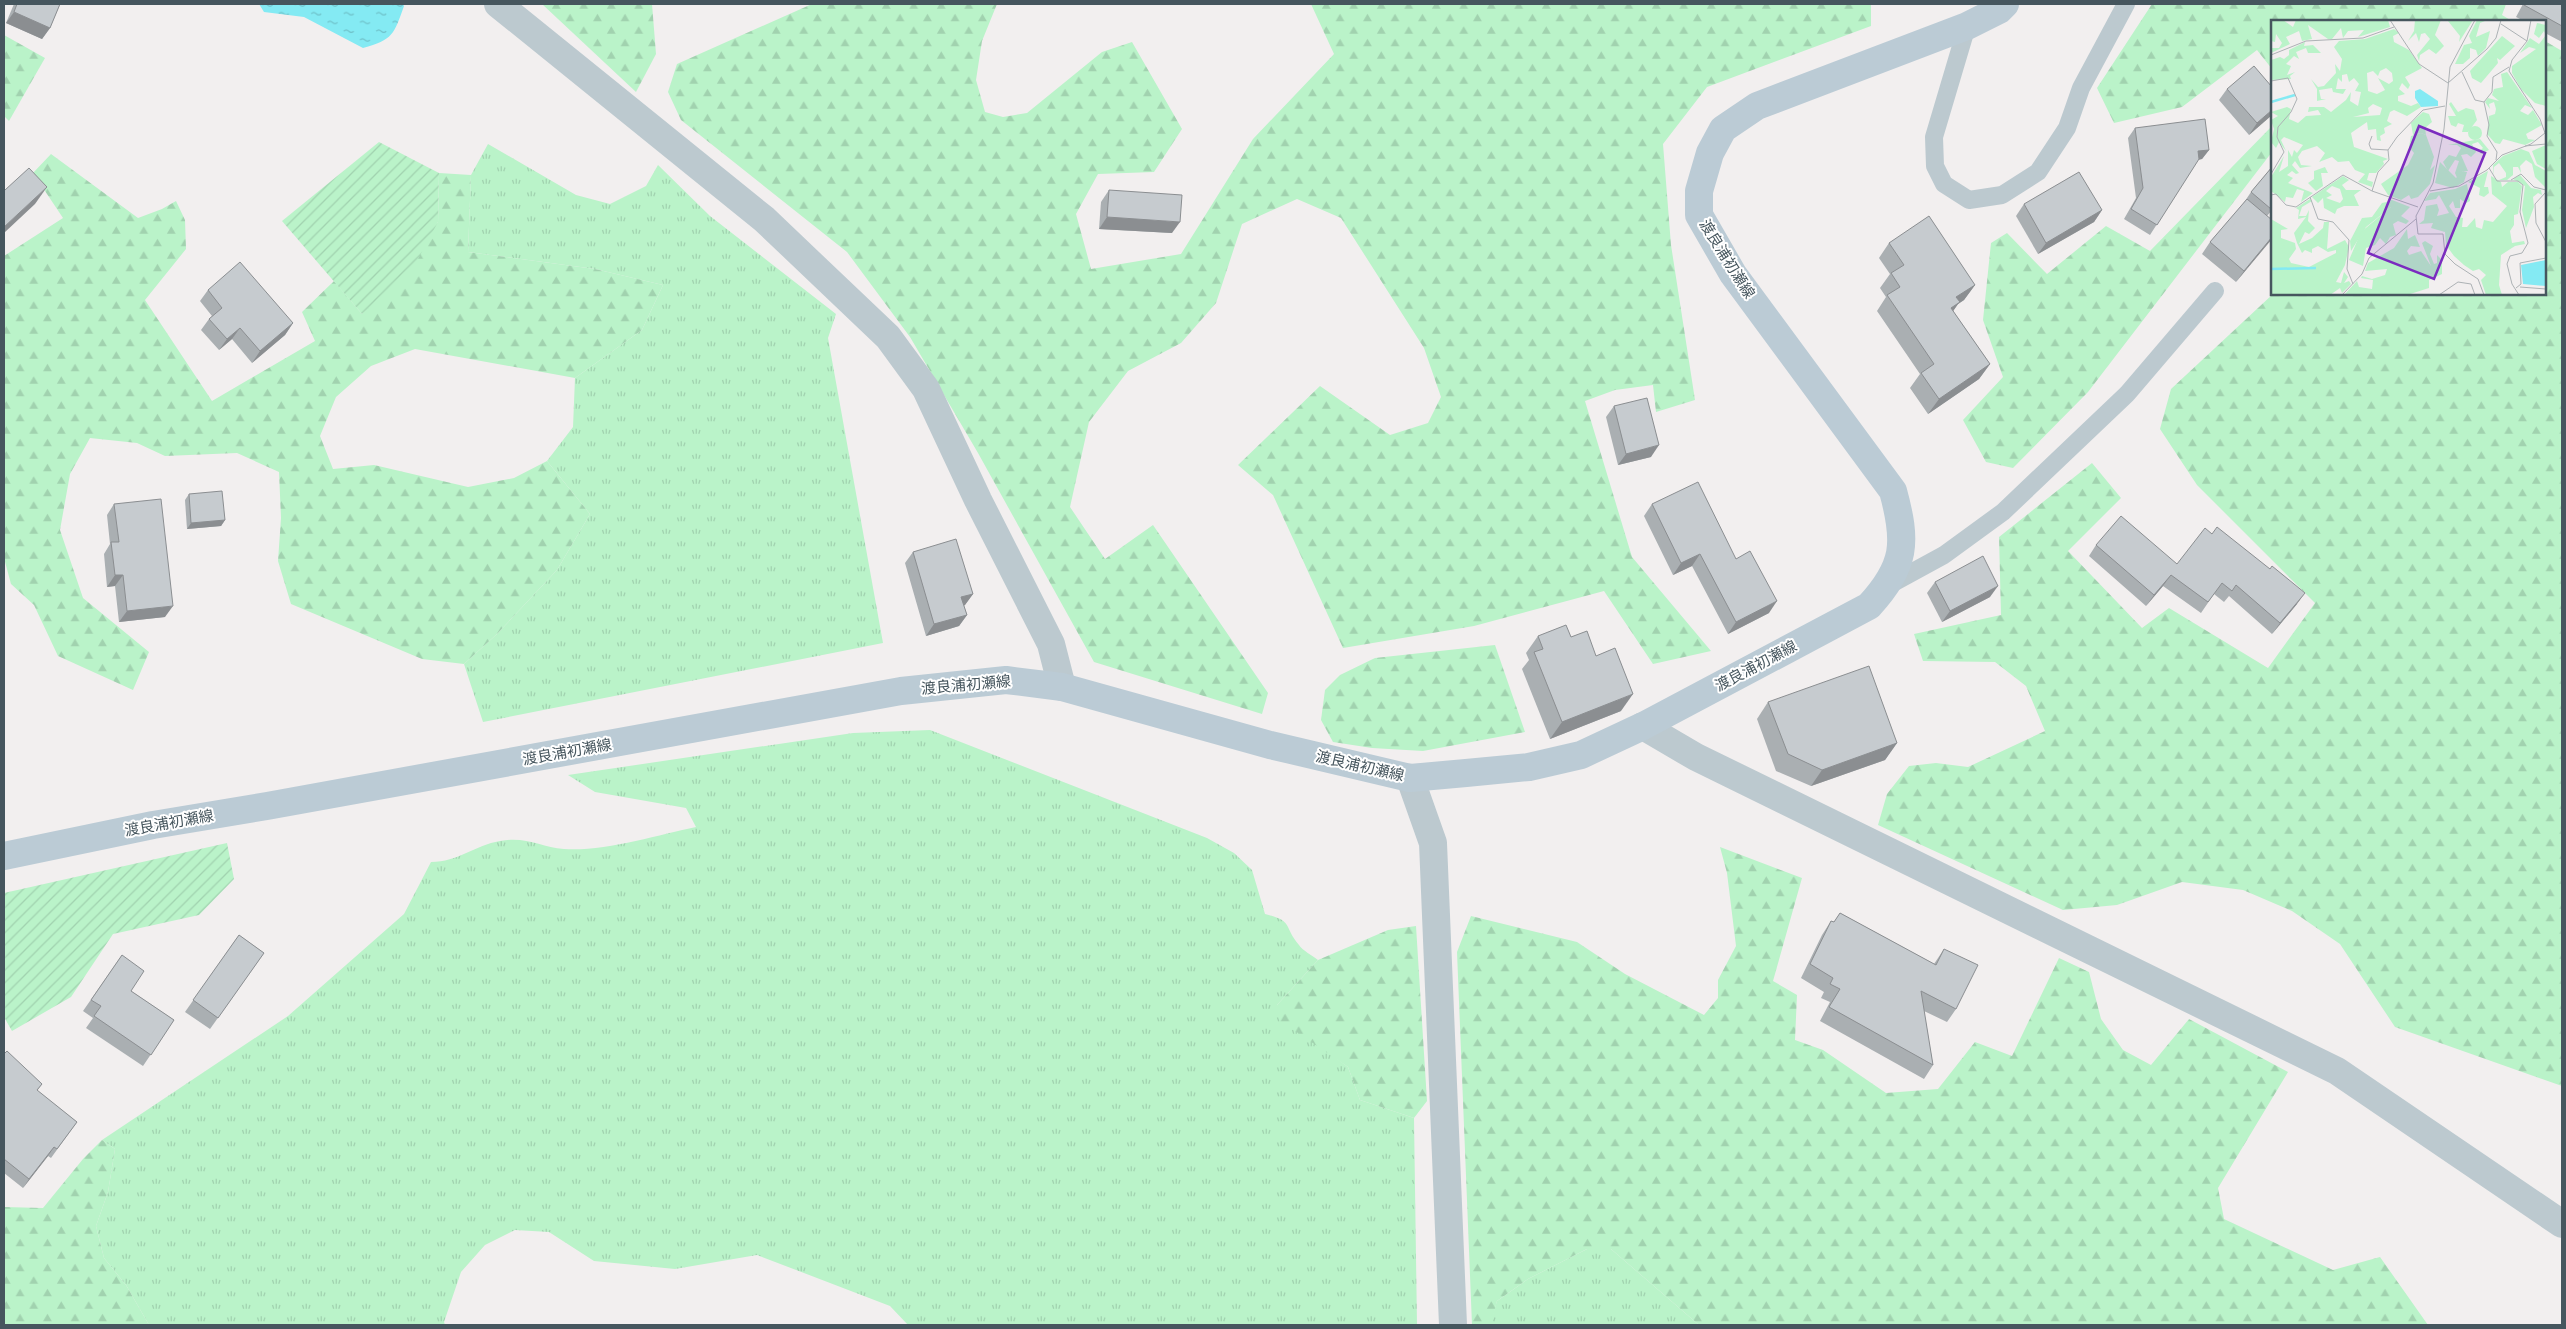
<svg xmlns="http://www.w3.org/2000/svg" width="2566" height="1329" viewBox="0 0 2566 1329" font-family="Karla,'Noto Sans JP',sans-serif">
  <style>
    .grass { fill: url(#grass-tufts) }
    .forest { fill: url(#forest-firs) }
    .garden { fill: url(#garden-furrows) }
    .water { fill: url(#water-ripples) }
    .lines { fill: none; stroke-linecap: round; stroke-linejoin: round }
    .service { stroke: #bcc9cf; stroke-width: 18 }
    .minor { stroke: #bcc9cf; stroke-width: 28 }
    .secondary { stroke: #bbcbd5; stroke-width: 28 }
    .wall { fill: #aaafb2 }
    .shaded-wall { fill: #8b8e91 }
    .building { fill: #c6cbcf; stroke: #8b8e91 }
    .labels { text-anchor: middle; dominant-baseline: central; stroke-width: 4; stroke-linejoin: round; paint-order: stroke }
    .street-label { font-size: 15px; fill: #46565e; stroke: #fff }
    .inset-river { fill: none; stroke: #84eaf3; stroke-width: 2.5 }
    .inset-road { fill: none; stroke: #adb2b5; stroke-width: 1 }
    .view { fill: #7b2cbf; fill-opacity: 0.15; stroke: #7b2cbf; stroke-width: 2.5 }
    .inset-edge { fill: none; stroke: #46565e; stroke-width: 2.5 }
  </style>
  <defs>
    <pattern id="grass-tufts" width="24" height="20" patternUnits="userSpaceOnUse" patternTransform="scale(1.25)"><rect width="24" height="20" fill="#baf3c9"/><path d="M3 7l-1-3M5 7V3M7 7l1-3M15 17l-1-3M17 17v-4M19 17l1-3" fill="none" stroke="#a1d2af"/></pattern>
    <pattern id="forest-firs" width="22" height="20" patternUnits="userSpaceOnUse" patternTransform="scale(1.25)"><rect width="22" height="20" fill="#baf3c9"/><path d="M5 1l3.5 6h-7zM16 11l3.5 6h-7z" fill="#a1d2af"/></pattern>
    <pattern id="garden-furrows" width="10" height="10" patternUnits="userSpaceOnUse" patternTransform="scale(1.25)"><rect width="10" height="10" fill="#baf3c9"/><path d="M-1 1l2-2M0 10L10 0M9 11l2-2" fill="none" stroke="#a1d2af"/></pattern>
    <pattern id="water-ripples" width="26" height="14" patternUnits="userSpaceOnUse" patternTransform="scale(1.25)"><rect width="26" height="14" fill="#84eaf3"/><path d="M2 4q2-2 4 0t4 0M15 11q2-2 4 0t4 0" fill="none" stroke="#6ec0c8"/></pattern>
  </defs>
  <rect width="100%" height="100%" fill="#f2efef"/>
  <g class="grass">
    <polygon points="488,144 576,195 610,204 646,186 658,165 710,216 836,314 828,338 883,643 483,722 464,664 497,634 557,570 590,514 547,461 573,427 575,378 642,330 663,285 595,269 468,252 471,175"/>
    <path d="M930,730l277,108 27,15 18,17 13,44c29,7 18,12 34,31 4,6 13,10 19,15l-41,45 43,41 28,21 12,33 54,18 3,207h-509l-18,-19 -133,-51 -82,14 -81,-8 -45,-29 -34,-2 -30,15 -24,27 -17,50 1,3h-296l-23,-40 -22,-27 -8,-32 12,-34 7,-43 -13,-9 186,-124 116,-102 27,-52c27,0 44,-17 69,-21 26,-5 41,6 64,8 38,3 94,-14 132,-22l-10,-19 -91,-16 -27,-17 285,-42z"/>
    <polygon points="1587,1249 1611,1249 1699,1325 1490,1324 1497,1301 1528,1279"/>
  </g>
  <g class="forest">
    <polygon points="542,4 652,4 656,54 636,92"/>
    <polygon points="812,4 997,4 982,41 976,80 985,112 1003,117 1027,113 1102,52 1132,42 1182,129 1154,172 1098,174 1076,214 1091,269 1181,254 1253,139 1334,54 1311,4 1871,4 1871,26 1707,87 1663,144 1671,245 1695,400 1656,412 1653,385 1615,390 1585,401 1632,557 1711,651 1653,664 1604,591 1474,626 1343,648 1273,495 1238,465 1320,386 1390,435 1428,423 1441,397 1424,348 1341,218 1297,199 1242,224 1216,303 1181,343 1128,371 1089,422 1070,507 1105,559 1153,525 1268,693 1262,714 1094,662 978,453 910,337 847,252 681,120 668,92 677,64"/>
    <polygon points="2152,4 2506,4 2502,15 2512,21 2272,21 2272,69 2257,50 2182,107 2114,123 2097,88"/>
    <polygon points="4,35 45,58 9,121 4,116"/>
    <polygon points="2545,41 2562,51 2562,1086 2395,1027 2340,944 2292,911 2243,890 2182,882 2117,905 2063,910 1878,825 1887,794 1909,766 1936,763 1968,767 2045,731 2026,686 1995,662 1923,661 1914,634 2001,615 1999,537 2092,463 2121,498 2068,551 2142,628 2169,608 2268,668 2315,603 2197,485 2160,429 2171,389 2273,294 2545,294"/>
    <polygon points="2272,126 2272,152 2088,392 2013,468 1986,462 1963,420 2003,377 1983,320 1991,243 2007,233 2047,274 2106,226 2150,251"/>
    <polygon points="51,154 138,218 162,209 176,201 185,220 186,249 145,300 212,401 315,341 302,312 334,281 362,314 438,222 439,173 471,175 468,252 595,269 663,285 642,330 575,378 415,349 371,366 336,397 320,436 333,469 374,465 468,487 514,478 547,461 590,514 557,570 497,634 464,664 422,659 291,604 278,561 281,518 279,472 237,453 165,456 137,443 90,438 70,474 60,530 83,598 149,652 133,690 58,656 34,605 11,584 4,558 4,256 63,218 33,173"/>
    <polygon points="1495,645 1525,732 1423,751 1372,748 1333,742 1321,720 1325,690 1340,675 1375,658"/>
    <polygon points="1720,847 1802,878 1773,981 1797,995 1795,1040 1823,1050 1886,1093 1938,1089 1975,1042 2012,1056 2059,958 2089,972 2101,1019 2123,1050 2151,1065 2189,1019 2288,1072 2218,1188 2224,1219 2333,1270 2380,1257 2428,1325 1699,1325 1611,1249 1587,1249 1528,1279 1497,1301 1491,1325 1472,1325 1457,952 1471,916 1577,942 1625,974 1704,1015 1718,998 1718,980 1736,946 1727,873"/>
    <polygon points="1416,926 1427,1101 1414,1118 1360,1100 1348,1067 1279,1020 1277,1005 1318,960 1388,930"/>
    <polygon points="102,1140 115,1149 108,1192 96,1226 104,1258 126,1285 149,1325 4,1325 4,1207 43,1208 83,1159"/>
  </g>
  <g class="garden">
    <polygon points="379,142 439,173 438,222 411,272 362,314 282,221"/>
    <polygon points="227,843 234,879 199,915 113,934 71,997 12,1031 4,1017 4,893"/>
  </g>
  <path class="water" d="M259,4h144l1,2c-10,28 -11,34 -41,42l-59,-31 -40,-5z"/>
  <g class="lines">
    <g class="service">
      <polyline points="1967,26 1934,137 1935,166 1944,184 1969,200 2002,195 2038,172 2067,128 2081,88 2126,4"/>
      <polyline points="1889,585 1944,555 2003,512 2127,394 2215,291"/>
    </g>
    <g class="minor">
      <polyline points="498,4 764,219 888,337 926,389 978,500 1051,644 1062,687"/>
      <polyline points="1643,726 1696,757 2337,1071 2562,1224"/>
      <polyline points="1410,778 1433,843 1453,1325"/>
    </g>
    <path class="secondary" d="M4,856l149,-31 114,-19 634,-115 105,-11 56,7 208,58 140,33 56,-5 63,-6 52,-12 62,-29 226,-120c37,-40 38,-64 24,-115l-160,-217 -34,-59v-24l11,-38 13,-24 34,-23 210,-80 32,-16 6,-6"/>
  </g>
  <g class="wall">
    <polygon points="14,4 60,4 50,28 42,39 6,23"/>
    <polygon points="2523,4 2562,4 2562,42 2545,33 2545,21 2524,21 2516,17"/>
    <polygon points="2227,89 2272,115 2249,135 2219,100"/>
    <polygon points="2135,128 2209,150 2202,159 2198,160 2150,235 2124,219 2136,198 2128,138"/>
    <polygon points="2272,167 2272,210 2267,216 2272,238 2236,282 2202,254 2210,242 2243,204 2251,192"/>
    <polygon points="1109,190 1172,233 1099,229 1101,202"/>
    <polygon points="2024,204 2102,210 2094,222 2038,254 2016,216"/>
    <polygon points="1889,243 1975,285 1964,300 1958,304 1953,311 1990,364 1979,379 1928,414 1910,388 1920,374 1877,311 1886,297 1880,288 1890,274 1879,258"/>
    <polygon points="208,290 293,323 285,335 252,363 232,339 219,350 201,330 209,319 212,316 200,301"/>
    <polygon points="1614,406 1651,457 1618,465 1606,417"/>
    <polygon points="189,494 225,520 221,526 187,529 185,500"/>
    <polygon points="114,504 165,617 119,622 115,586 107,587 104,554 110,544 107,515"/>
    <polygon points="1652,504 1736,559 1769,613 1728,634 1692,566 1673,575 1644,516"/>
    <polygon points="2096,545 2177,564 2297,604 2272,634 2229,596 2224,602 2214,594 2201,613 2163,586 2146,606 2089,556"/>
    <polygon points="913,552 973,594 964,606 967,615 959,626 926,636 905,563"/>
    <polygon points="1935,582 1990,597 1942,622 1927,593"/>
    <polygon points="1538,636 1571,637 1596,656 1621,711 1550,739 1522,669 1529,660 1526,653"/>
    <polygon points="1768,702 1897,743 1885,760 1811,786 1776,771 1757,719"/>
    <polygon points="1840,913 1934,964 1944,949 1956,1009 1947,1022 1924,1011 1933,1065 1924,1079 1820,1021 1830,1002 1821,998 1824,992 1801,978 1822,935 1831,921 1834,922"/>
    <polygon points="239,935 264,953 210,1029 185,1012"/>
    <polygon points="122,955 131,991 174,1020 143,1066 86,1028 93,1018 83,1011"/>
    <polygon points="4,1054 42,1084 37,1091 77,1122 51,1158 48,1156 23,1188 4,1173"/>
  </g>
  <g class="shaded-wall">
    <polygon points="14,12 50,28 42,39 6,23"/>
    <polygon points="2272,110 2272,115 2249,135 2257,123"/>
    <polygon points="2209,150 2202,159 2191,161 2198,151"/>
    <polygon points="47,187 35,204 4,233 4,227"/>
    <polygon points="2102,210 2094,222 2038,254 2046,243"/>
    <polygon points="1107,217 1180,222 1172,233 1099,229"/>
    <polygon points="2272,237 2272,239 2236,282 2244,271"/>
    <polygon points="1975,285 1964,300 1958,304 1949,317 1940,323 1956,297"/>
    <polygon points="293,323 285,335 252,363 260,351"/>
    <polygon points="240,328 232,339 219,350 227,339"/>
    <polygon points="1990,364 1979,379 1928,414 1939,399"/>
    <polygon points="1659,445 1651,457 1618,465 1626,454"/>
    <polygon points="225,520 221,526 187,529 191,523"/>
    <polygon points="1700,554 1692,566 1673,575 1681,563"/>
    <polygon points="115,575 123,575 115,586 107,587"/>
    <polygon points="2171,575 2163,586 2146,606 2154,595"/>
    <polygon points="1998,586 1990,597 1942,622 1950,611"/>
    <polygon points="2305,593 2297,604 2272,634 2280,623"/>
    <polygon points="973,594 965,605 953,608 961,597"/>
    <polygon points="1777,601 1769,613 1728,634 1736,622"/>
    <polygon points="173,606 165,617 119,622 127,611"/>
    <polygon points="967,615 959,626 926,636 934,624"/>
    <polygon points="1633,694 1621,711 1550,739 1562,722"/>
    <polygon points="1897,743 1885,760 1811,786 1822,770"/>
    <polygon points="54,1147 48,1156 23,1188 29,1179"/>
  </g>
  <g class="building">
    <polygon points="17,4 60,4 50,28 14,12"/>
    <polygon points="2525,4 2562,4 2562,26 2524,5"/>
    <polygon points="2254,66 2272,87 2272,110 2257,123 2227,89"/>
    <polygon points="2205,119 2209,150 2198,151 2199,159 2157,225 2131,209 2143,188 2135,128"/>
    <polygon points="2272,167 2272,208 2271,209 2251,192"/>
    <polygon points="29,168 47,187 4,227 4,189 5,190"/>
    <polygon points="2079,172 2102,210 2046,243 2024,204"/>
    <polygon points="1109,190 1182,195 1180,222 1107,217"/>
    <polygon points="2247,199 2272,220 2272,237 2244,271 2210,242"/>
    <polygon points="1929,216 1975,285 1956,297 1960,302 1951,308 1990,364 1939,399 1921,373 1934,364 1887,295 1900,287 1891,273 1904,265 1889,243"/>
    <polygon points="240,262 293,323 260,351 240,328 227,339 209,319 222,308 208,290"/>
    <polygon points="1647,398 1659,445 1626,454 1614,406"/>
    <polygon points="1698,482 1736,559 1750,551 1777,601 1736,622 1700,554 1681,563 1652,504"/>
    <polygon points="222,491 225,520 191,523 189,494"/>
    <polygon points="161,499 173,606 127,611 123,575 115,575 111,542 119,542 114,504"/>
    <polygon points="2121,516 2177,564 2205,528 2212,534 2217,527 2270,569 2272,566 2305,593 2280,623 2236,585 2232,591 2222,583 2208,602 2171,575 2154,595 2096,545"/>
    <polygon points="956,539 973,594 961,597 967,615 934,624 913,552"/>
    <polygon points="1983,556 1998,586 1950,611 1935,582"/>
    <polygon points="1566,625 1571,637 1587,631 1596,656 1615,648 1633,694 1562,722 1534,652 1543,649 1538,636"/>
    <polygon points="1869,666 1897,743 1822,770 1788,754 1768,702"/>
    <polygon points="1840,913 1936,965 1944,949 1978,965 1956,1009 1921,991 1933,1065 1829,1007 1840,989 1830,984 1833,978 1810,964 1831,921 1834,922"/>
    <polygon points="239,935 264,953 218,1018 193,1000"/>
    <polygon points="122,955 144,971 131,991 174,1020 151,1055 94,1016 101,1006 91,1000"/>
    <polygon points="7,1051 42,1084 37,1090 77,1122 57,1149 54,1147 29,1179 4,1159 4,1054"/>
  </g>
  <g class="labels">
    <g class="street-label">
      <text transform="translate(1727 259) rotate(58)">渡良浦初瀬線</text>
      <text transform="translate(1756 666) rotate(-28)">渡良浦初瀬線</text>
      <text transform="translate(966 685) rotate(-5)">渡良浦初瀬線</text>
      <text transform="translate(567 752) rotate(-10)">渡良浦初瀬線</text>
      <text transform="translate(1360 766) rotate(13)">渡良浦初瀬線</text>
      <text transform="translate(169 823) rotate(-10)">渡良浦初瀬線</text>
    </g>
  </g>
  <g transform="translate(2271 20)">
    <rect width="275" height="275" fill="#f2efef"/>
    <path d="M150,113l5,2 8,22 -4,13 5,-5 -5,19 -12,13 -7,2 -2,-4 -8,5 -13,-5 -7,-11 27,-19 6,-12 -5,-6 2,-11zM169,142l16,16 7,-7 4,1 -3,10 -11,6 -18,-5zM120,181v6l-25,20 -15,24 -1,-10 12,-23 10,-1 10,-14z" fill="#baf3c9"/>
    <path d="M0,0h12l10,7 3,-7h92l2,7 -32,10 6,-7 -16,1 -5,7 -2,-10 -9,11h-4l-20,-14 4,14 -10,2 -3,-10 -13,6 4,7 -19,9v-5h8l3,-5 -6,-9 -1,8 -4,-1zM144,0h26l-6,15 9,11 -8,8 -7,-5 -9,6 -1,6 -2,-6 13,-16 -5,-6 -4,1 -2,8 -3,-9 -8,8 6,-10zM185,0h17l-14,22 1,-6 -12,-15zM206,0l8,1 -5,2 -4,14 14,-6 -4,17 -8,8 -2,-6 -6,-2v10l-7,6h-8l9,-19 8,-2 -3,-7zM266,3l9,2v81l-11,-3 -14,-14 -9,-16v-7l24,-17 -7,-2 -9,6 10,-15 9,6 7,-9 -2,-4 -5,7 -5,-4zM123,9l5,4 -6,3 1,6 15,8 13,18 -17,9 5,8 -2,4 -6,-6 -3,6 6,5 -7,2v5l13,5 7,-3 3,4 -14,9 -13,-6 -4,2 -3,9 5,3 -8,4 1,5 -5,3 1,5 -4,-1 -1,-11 -8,1 -1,-8 -16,11 3,14 34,12 -5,2 1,3 -8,9h-7l-2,7 6,2 -1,5 -14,-5 7,-8 -10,-4 -6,-9 -11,1 -6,-5 -13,5 6,-9 -8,-7 -15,5 -4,6 3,8 11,1 -12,2 -5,-7 -3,4 7,8 -3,1 -4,-3 -5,4 6,3 -5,5 25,10 -12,9 3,-11 -7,-2 -4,9 -7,-1 -1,5 -14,-11v-14l13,-21 -5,16 9,-6v-16l4,7 2,-7 3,3 6,-8 -19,-8 -3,3 5,11 -7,-9 -3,6 -5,-6 3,-13 -3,-9 7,-4 -7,-4 16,-5 4,2 -2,10 9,4 8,-7 15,-1 -3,-5 -10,2 1,-5h15l7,5 15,-12 5,-8 -1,9 8,5 3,-14 -6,-1 4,-7 -5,-6 -5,4 -2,-8 -5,1v7l-4,-4 -2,11h10l-3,5 -10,-2 -1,-4 -13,2 2,9h5l-9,2v-12l-6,-10 7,8 6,-1 12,-13 -1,-9 5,7 2,-12 -8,-12 5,-6 26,-2zM115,48l6,5 1,8 -4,3 -11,-6 7,12 -8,4 -9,-3 -1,-18 6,-2 5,5 2,-5zM102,84l9,4 -2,7 -27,2 16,-4 -1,-5zM34,22l-1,4 9,-1 8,8h-13l-2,-5 -10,4 3,7 -5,-3 -8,8 5,2 -4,9 8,-3 -5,4 1,3 -20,1v-20l9,-3 4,2 5,-4v-5zM236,52l25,36 -7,-3 -5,6 8,4 5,-5 9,15 -16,9 2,5 7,1 -10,5 -22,-6 -3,5 -5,-1 -8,-9 2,-18 6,-2 1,-5 -2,-7 -5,2 1,5 -5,-7 3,-4 11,3 -7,-6 2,-6 9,-2 -2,-13zM180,82l7,10 8,-4 8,2 3,10 -9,12h-6l2,-7 -6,-2 -2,4 -5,-2 -3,-9h8l-7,-12zM152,92l6,2 3,8 -7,6 1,7 -5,-2 -8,2 -2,-12zM209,119l9,11 -8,4 -2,-3 4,-3 -5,-6 -6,2 4,8 -5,5 -4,-3 -6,1 7,16h-5l-5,9 -3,-7 4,-12 -4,-1 -7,11 -5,-9 6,-7 7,2 5,-9 -4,-3h-9zM275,125v24l-9,-5 -5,-13zM250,129l8,3 6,13 11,6v17l-11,-11 -3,-13 -6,-4 -6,6 1,7 -3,-6h-5v8l-6,5h-8l7,-3v-4l-7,-10 -5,4v9l-1,-11 10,-9zM54,147l3,6h-7l2,13 -7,5 -8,-8 6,-4v-8zM217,151l-4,16h4l1,6 -5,4 -5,-2 1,-7 -12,-6zM249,155l11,13 10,2 1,5 -4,-2 -5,4 1,10 -8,21 -4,-18 3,-24 -12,-7zM72,156l6,4 -7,5 4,5h15l-7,5 5,11h-15l-7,3 -2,5 -11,-6 -1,-10 -5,5 -6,-6zM61,166l8,3 3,10 -3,4 -14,-5 6,-3 -6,-4zM220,156l10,6 1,5 6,-5h10l4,4 -4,28 -4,1v10l-4,6 2,12 12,-2 1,3 -10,2 -14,9 -2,30 3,10h-16l-5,-15 5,-5 -7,-6 -6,2 -9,-6 -10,-9 -8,-11 -1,-13 -14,-4 2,-5 -14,1 5,-4 2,-14 11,-2 2,6 -2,6 12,-3 -10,-18 -3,4 -12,2 6,-8 25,-4 12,-5 3,17 -4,2 -6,-4v9h-5l-2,-7 -4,5 7,11 7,1 -1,9h5l8,-9 1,9 6,2 2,-9 9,2 14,-16 -15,-12zM116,178l23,9 -9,9 8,5 -3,3 -8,-3 -5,3 3,11 -6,2 -4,7 -6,-6 -5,7 -9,3 -3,18 -14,-6 12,-28 30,-25v-6zM39,179l2,2 -10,6 -3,9h7l3,-6 -1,11 7,7 -6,6 -4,-2 -6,12 13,-6 11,-10 1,-6h5l-2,27 18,-9 4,7 -4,18 -9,17 5,1 3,-11 4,5 -4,6 5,-2 2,3 -9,9 -2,-5 -10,7h-59v-76l17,10 -7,1v8l14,5 1,6 -7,10 2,4 18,4 27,-14v-3l-8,2 -10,-6 -6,3v4l-7,-3 -3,3 -5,-10 -3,-10 12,-16 -8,2 1,-9 -3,-2zM136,209l1,10 7,-4 5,12 -9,-1 -4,5 2,4 12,-4 10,15 -9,-23 3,-2 8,5 -3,8 4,10 3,-1v-8l5,5v14l-13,6v8l-22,7h-63l13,-14 2,6 13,2 1,-9 -12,-2 1,-2 10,3 13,-4 2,-6 -22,2 3,-8 26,-15z" fill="#baf3c9" fill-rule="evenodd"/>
    <path d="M231,16l13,10 -15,14 -3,-2 1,5 -17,20 -9,-5 -2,-7z" fill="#baf3c9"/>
    <path d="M197 113a7 7 0 1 1 14 0a7 7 0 1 1-14 0Z" fill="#baf3c9"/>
    <path d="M149,69l18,12v5l-17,1 -6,-9v-7zM275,240v26l-23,-2 -2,-19z" fill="#84eaf3"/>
    <path class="inset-river" d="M0,82l24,-7M0,249l45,-1"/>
    <path class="inset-road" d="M119,0l29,44 29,19 39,-34 9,-11 5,-18M204,0l-25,47 -6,62 -11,54 -17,33 2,18h25l2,20 10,10 23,15 6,16M230,4l26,17M0,35l35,-14 57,-3 31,-11M191,52l13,28 9,2M0,61l17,-3 9,21 -6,13 -13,15 -1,10 7,15 -13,22M101,116l-3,8 2,5 17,1M254,126l21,-2M225,140l1,-8 -10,-16 2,-11 -5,-23 8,-10 1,-15 16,-10M218,148l8,13h21l5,4 -3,27 8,31 -6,10 -12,3 -3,8 5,20 7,11M240,160l10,-6 13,13 12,3M101,171l6,-19 11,-12 -1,-10 9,-13 26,-27 22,-4M159,171l29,-5 28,-16 15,-15 29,-11 14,-11 -5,-14 -31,-48 3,-11 15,-19 4,-21M275,172l-11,12 1,19 10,19M0,175l5,-1 10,11 10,2 47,-32 29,16 46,16M39,177l8,22 15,3 16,18 -2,29 6,15M249,267l26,2M245,268l5,-4 -1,-21 26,-5M71,275l20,-21 7,-16 47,-39M168,275l19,-13 13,2 4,11M183,275h18"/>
    <path class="view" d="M148,106l66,27 -51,126 -66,-26z"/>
    <rect width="275" height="275" class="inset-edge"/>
  </g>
  <rect width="2566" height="1329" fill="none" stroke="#46565e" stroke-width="10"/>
</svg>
